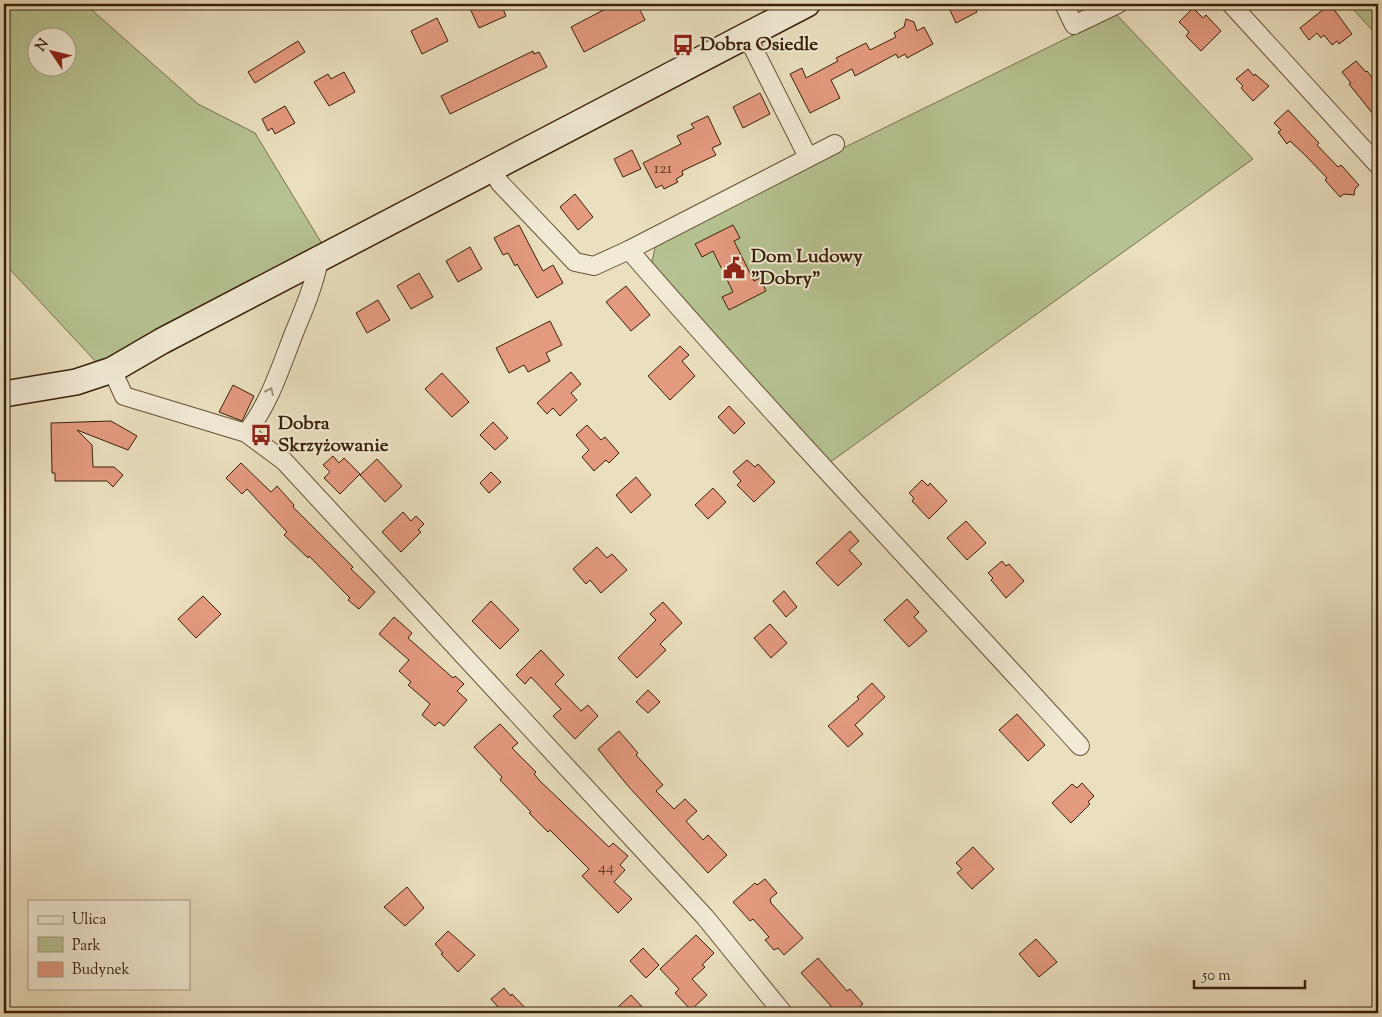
<svg xmlns="http://www.w3.org/2000/svg" width="1382" height="1017" viewBox="0 0 1382 1017" font-family="'Sorts Mill Goudy',serif">
  <style>
    .green { fill: #b6c291; stroke: #78714c; fill-rule: evenodd }
    .building { fill: #e49a7f; stroke: #392008 }
    .lines { fill: none; stroke-linecap: round; stroke-linejoin: round }
    .street-casing { stroke: #655036; stroke-width: 20 }
    .secondary-casing { stroke: #392008; stroke-width: 28 }
    .street { stroke: #f1ead5; stroke-width: 18 }
    .secondary { stroke: #f1ead5; stroke-width: 25 }
    .oneway { stroke: #9e8f79 }
    .labels { text-anchor: middle; dominant-baseline: central; stroke-width: 4; stroke-linejoin: round; paint-order: stroke }
    .number-label { font-size: 16px; fill: #643e26 }
    .poi-label { font-size: 19px; font-weight: bold; fill: #392008; stroke: #f1ead5; text-anchor: start }
  </style>
  <rect width="100%" height="100%" fill="#eadfbe"/>
  <filter id="stains"><feTurbulence type="fractalNoise" baseFrequency=".004" numOctaves="4"/><feColorMatrix values="0 0 0 0 .2 0 0 0 0 .09 0 0 0 0 .02 0 0 0 .5 -.17"/></filter>
  <radialGradient id="worn" r=".72"><stop offset=".6" stop-color="#630" stop-opacity="0"/><stop offset="1" stop-color="#630" stop-opacity=".3"/></radialGradient>
  <g class="green">
    <path d="M4,4h81l113,100 57,29 69,114 -226,117 -94,-101zM38,38h30v30h-30z"/>
    <polygon points="1348,4 1378,4 1378,30 1375,33"/>
    <polygon points="1116,14 1253,159 829,463 651,266 656,243 829,155"/>
  </g>
  <g class="building">
    <polygon points="468,4 501,4 506,16 479,28"/>
    <polygon points="615,4 637,4 645,20 584,52 571,27"/>
    <polygon points="947,4 973,4 977,12 956,23"/>
    <polygon points="1330,4 1352,34 1339,44 1337,41 1332,45 1324,35 1321,38 1317,33 1309,40 1300,28"/>
    <polygon points="1193,8 1203,18 1206,15 1221,31 1201,51 1186,36 1189,32 1179,22"/>
    <polygon points="437,18 448,41 422,54 411,31"/>
    <polygon points="906,19 914,22 917,31 924,27 933,44 907,58 905,54 898,58 896,54 855,76 852,69 831,80 840,98 810,113 790,74 802,68 806,78 838,61 836,58 866,43 870,50 896,37 894,33 904,27"/>
    <polygon points="298,41 305,52 255,83 248,72"/>
    <polygon points="533,51 534,54 539,52 547,67 450,114 441,96"/>
    <polygon points="1356,61 1366,72 1367,71 1378,85 1375,89 1373,114 1349,84 1351,83 1342,72"/>
    <polygon points="1248,69 1254,76 1255,74 1269,86 1253,101 1241,88 1243,86 1236,79"/>
    <polygon points="344,72 355,92 329,106 314,82 328,74 331,79"/>
    <polygon points="760,93 770,114 743,128 733,107"/>
    <polygon points="285,106 295,123 275,134 272,128 268,131 262,119"/>
    <polygon points="1288,110 1319,143 1317,145 1338,167 1341,165 1359,185 1355,189 1354,195 1344,194 1340,197 1325,180 1327,178 1305,155 1290,141 1287,144 1278,132 1281,130 1274,123"/>
    <polygon points="708,116 721,144 712,148 716,155 682,171 683,175 676,179 678,182 664,189 662,185 656,188 643,163 681,144 677,136 694,128 691,124"/>
    <polygon points="632,150 641,169 623,177 614,159"/>
    <polygon points="575,194 593,217 578,230 560,207"/>
    <polygon points="519,225 543,271 553,265 563,283 537,298 517,264 515,266 508,253 503,255 494,238"/>
    <polygon points="733,225 740,238 734,241 754,281 760,278 766,291 729,310 722,297 733,292 713,251 702,257 695,244"/>
    <polygon points="470,247 482,269 458,282 446,261"/>
    <polygon points="419,273 433,297 411,309 397,286"/>
    <polygon points="626,286 650,315 631,331 606,302"/>
    <polygon points="378,300 390,320 367,333 356,313"/>
    <polygon points="550,321 562,345 546,353 550,361 528,372 524,365 509,373 496,348"/>
    <polygon points="680,346 689,355 682,361 695,376 670,400 648,376"/>
    <polygon points="571,372 581,384 571,393 577,400 560,416 553,408 547,414 537,403"/>
    <polygon points="442,373 469,402 452,417 425,389"/>
    <polygon points="233,385 254,396 242,421 219,412"/>
    <polygon points="729,406 745,423 734,434 718,417"/>
    <polygon points="111,421 137,436 128,450 77,430 92,445 93,467 114,467 123,475 113,487 107,481 55,481 55,473 52,473 51,423"/>
    <polygon points="493,422 508,438 495,450 480,435"/>
    <polygon points="587,425 601,440 605,437 619,453 609,463 606,460 594,471 582,457 589,450 576,435"/>
    <polygon points="333,456 339,463 344,458 360,474 340,494 324,478 330,472 323,465"/>
    <polygon points="377,459 402,486 385,502 360,475"/>
    <polygon points="747,460 755,467 758,464 775,482 754,502 737,485 741,481 733,472"/>
    <polygon points="241,463 271,492 277,486 294,505 293,507 353,567 351,569 375,592 359,609 348,600 350,598 309,556 308,558 284,535 287,532 247,489 242,494 226,478"/>
    <polygon points="491,472 501,482 489,493 480,483"/>
    <polygon points="636,477 651,495 631,513 616,495"/>
    <polygon points="922,480 928,486 930,483 947,501 929,519 912,501 914,498 909,493"/>
    <polygon points="713,488 726,502 708,519 695,505"/>
    <polygon points="403,512 411,521 416,516 424,524 418,530 421,532 401,552 382,532"/>
    <polygon points="966,521 986,543 967,560 947,538"/>
    <polygon points="850,531 859,541 849,550 862,564 838,586 816,563"/>
    <polygon points="597,547 607,558 612,554 627,570 601,593 590,580 586,584 573,569"/>
    <polygon points="1002,561 1006,566 1009,564 1024,581 1006,598 991,580 993,578 988,573"/>
    <polygon points="784,591 797,607 786,617 773,601"/>
    <polygon points="203,596 221,614 196,638 178,619"/>
    <polygon points="907,599 919,612 914,617 927,631 909,647 884,620"/>
    <polygon points="491,601 519,630 500,649 472,621"/>
    <polygon points="663,602 682,623 660,644 666,650 637,678 618,658 656,620 650,614"/>
    <polygon points="394,617 412,633 408,638 453,678 455,676 464,684 457,691 467,700 444,726 439,722 435,726 422,715 430,704 408,685 411,682 399,671 409,660 379,634"/>
    <polygon points="770,624 787,643 771,658 754,638"/>
    <polygon points="541,650 564,675 555,684 581,711 588,705 598,716 575,739 553,716 561,709 531,677 525,684 516,675"/>
    <polygon points="872,683 885,697 855,725 863,734 848,747 828,726 859,699 857,697"/>
    <polygon points="648,690 660,702 648,713 636,702"/>
    <polygon points="1017,714 1045,745 1028,761 999,730"/>
    <polygon points="500,724 518,743 512,748 536,772 534,774 540,781 609,847 613,843 628,856 620,865 625,870 614,882 632,899 618,913 582,876 589,869 550,830 548,832 529,813 531,812 500,780 502,777 474,747"/>
    <polygon points="619,731 638,753 636,755 663,785 656,791 674,809 685,799 697,811 686,821 703,840 708,835 727,855 708,873 628,786 598,749"/>
    <polygon points="1082,783 1094,796 1088,802 1090,804 1071,823 1052,803 1072,784 1077,788"/>
    <polygon points="973,847 994,869 972,889 957,873 962,869 956,863"/>
    <polygon points="765,879 777,893 770,899 771,903 803,938 784,955 778,948 774,950 765,940 769,937 753,919 750,921 733,902 755,883 757,885"/>
    <polygon points="407,887 424,908 405,926 384,907"/>
    <polygon points="448,931 475,955 458,972 441,954 443,953 435,944"/>
    <polygon points="696,935 714,953 702,965 705,967 692,979 707,995 691,1010 675,993 679,989 660,969"/>
    <polygon points="1036,939 1057,962 1039,977 1019,954"/>
    <polygon points="643,948 659,965 646,978 630,961"/>
    <polygon points="818,958 847,991 850,989 863,1004 852,1013 822,1013 831,1006 801,973"/>
    <polygon points="504,988 511,996 512,994 530,1013 492,1013 498,1007 491,999"/>
    <polygon points="631,995 648,1013 624,1013 618,1007"/>
  </g>
  <g class="lines">
    <g class="street-casing">
      <g id="street">
        <polyline points="1064,4 1074,25 1118,4"/>
        <polyline points="1231,4 1378,165"/>
        <polyline points="746,34 808,157"/>
        <path d="M491,169l9,14 75,79 19,4 35,-16c146,169 301,331 451,496"/>
        <polyline points="629,250 835,144"/>
        <polyline points="112,370 124,396 246,433 284,461 705,917 783,1013"/>
        <path d="M246,433c23,-28 35,-67 48,-100 10,-24 20,-48 25,-73"/>
      </g>
    </g>
    <g class="secondary-casing">
      <polyline id="secondary" points="4,394 76,382 112,370 162,341 807,4"/>
    </g>
    <use href="#street" class="street"/>
    <use href="#secondary" class="secondary"/>
  </g>
  <defs><path id="oneway-chevron" d="M-2-3.5L2.5 0L-2 3.5" fill="none" stroke-width="1.6" stroke-linecap="round" stroke-linejoin="round" transform="scale(1.25)"/></defs>
  <use class="oneway" href="#oneway-chevron" transform="translate(270 391) rotate(-66)"/>
  <defs>
    <g id="bus-bare" transform="scale(1.725)"><path d="M-5-6H5V4H4V6H2V4H-2V6H-4V4H-5ZM-3.5-4V0h7V-4ZM-3.5 1.2v1.5H-2V1.2ZM2 1.2v1.5H3.5V1.2Z" fill="#8f2418" stroke="#f1ead5" stroke-width="2.5" paint-order="stroke"/></g>
    <g id="civic-bare" transform="scale(1.725)"><path d="M-.6-6.5H3V-4.5H.6V-3L4-1V1h2V6H-6V1h2V-1L-.6-3ZM-1.2 2.5V6h2.4V2.5Z" fill="#8f2418" stroke="#f1ead5" stroke-width="2.5" paint-order="stroke"/></g>
  </defs>
  <g fill-rule="evenodd">
    <use href="#bus-bare" x="683" y="45"/>
    <use href="#civic-bare" x="734" y="268"/>
    <use href="#bus-bare" x="261" y="435"/>
  </g>
  <g class="labels">
    <g class="number-label">
      <text x="663" y="169">121</text>
      <text x="606" y="868">44</text>
    </g>
    <g class="poi-label">
      <text x="700" y="45">Dobra Osiedle</text>
      <text x="751" y="257">Dom Ludowy<tspan x="751" dy="22">"Dobry"</tspan></text>
      <text x="278" y="424">Dobra<tspan x="278" dy="22">Skrzyżowanie</tspan></text>
    </g>
  </g>
  <rect width="1382" height="1017" fill="none" stroke="#eadfbe" stroke-width="20"/>
  <rect x="5" y="5" width="1372" height="1007" fill="none" stroke="#392008" stroke-width="2.5"/>
  <rect x="10" y="10" width="1362" height="997" fill="none" stroke="#392008"/>
  <rect x="28" y="900" width="162" height="90" fill="#f1ead5" stroke="#a79983"/>
  <rect x="38" y="916" width="25" height="8" fill="#f1ead5" stroke="#a79983"/>
  <text x="72" y="924" font-size="15" fill="#392008">Ulica</text>
  <rect x="38" y="937" width="25" height="15" fill="#b6c291" stroke="#a79983"/>
  <text x="72" y="950" font-size="15" fill="#392008">Park</text>
  <rect x="38" y="962" width="25" height="15" fill="#e49a7f" stroke="#a79983"/>
  <text x="72" y="974" font-size="15" fill="#392008">Budynek</text>
  <g transform="translate(52 52) rotate(305)"><circle r="24" fill="#f1ead5" stroke="#a79983"/>
  <path d="M0-4L9 19L0 12L-9 19Z" fill="#8f2418"/>
  <text y="-8" font-size="14" font-weight="bold" text-anchor="middle" fill="#392008">N</text>
  </g>
  <path d="M1194 980v8h111v-8" fill="none" stroke="#392008" stroke-width="2.5"/>
  <text x="1202" y="980" font-size="15" fill="#392008" stroke="#f1ead5" stroke-width="4" paint-order="stroke">50 m</text>
  <rect width="100%" height="100%" filter="url(#stains)"/>
  <rect width="100%" height="100%" fill="url(#worn)"/>
</svg>
